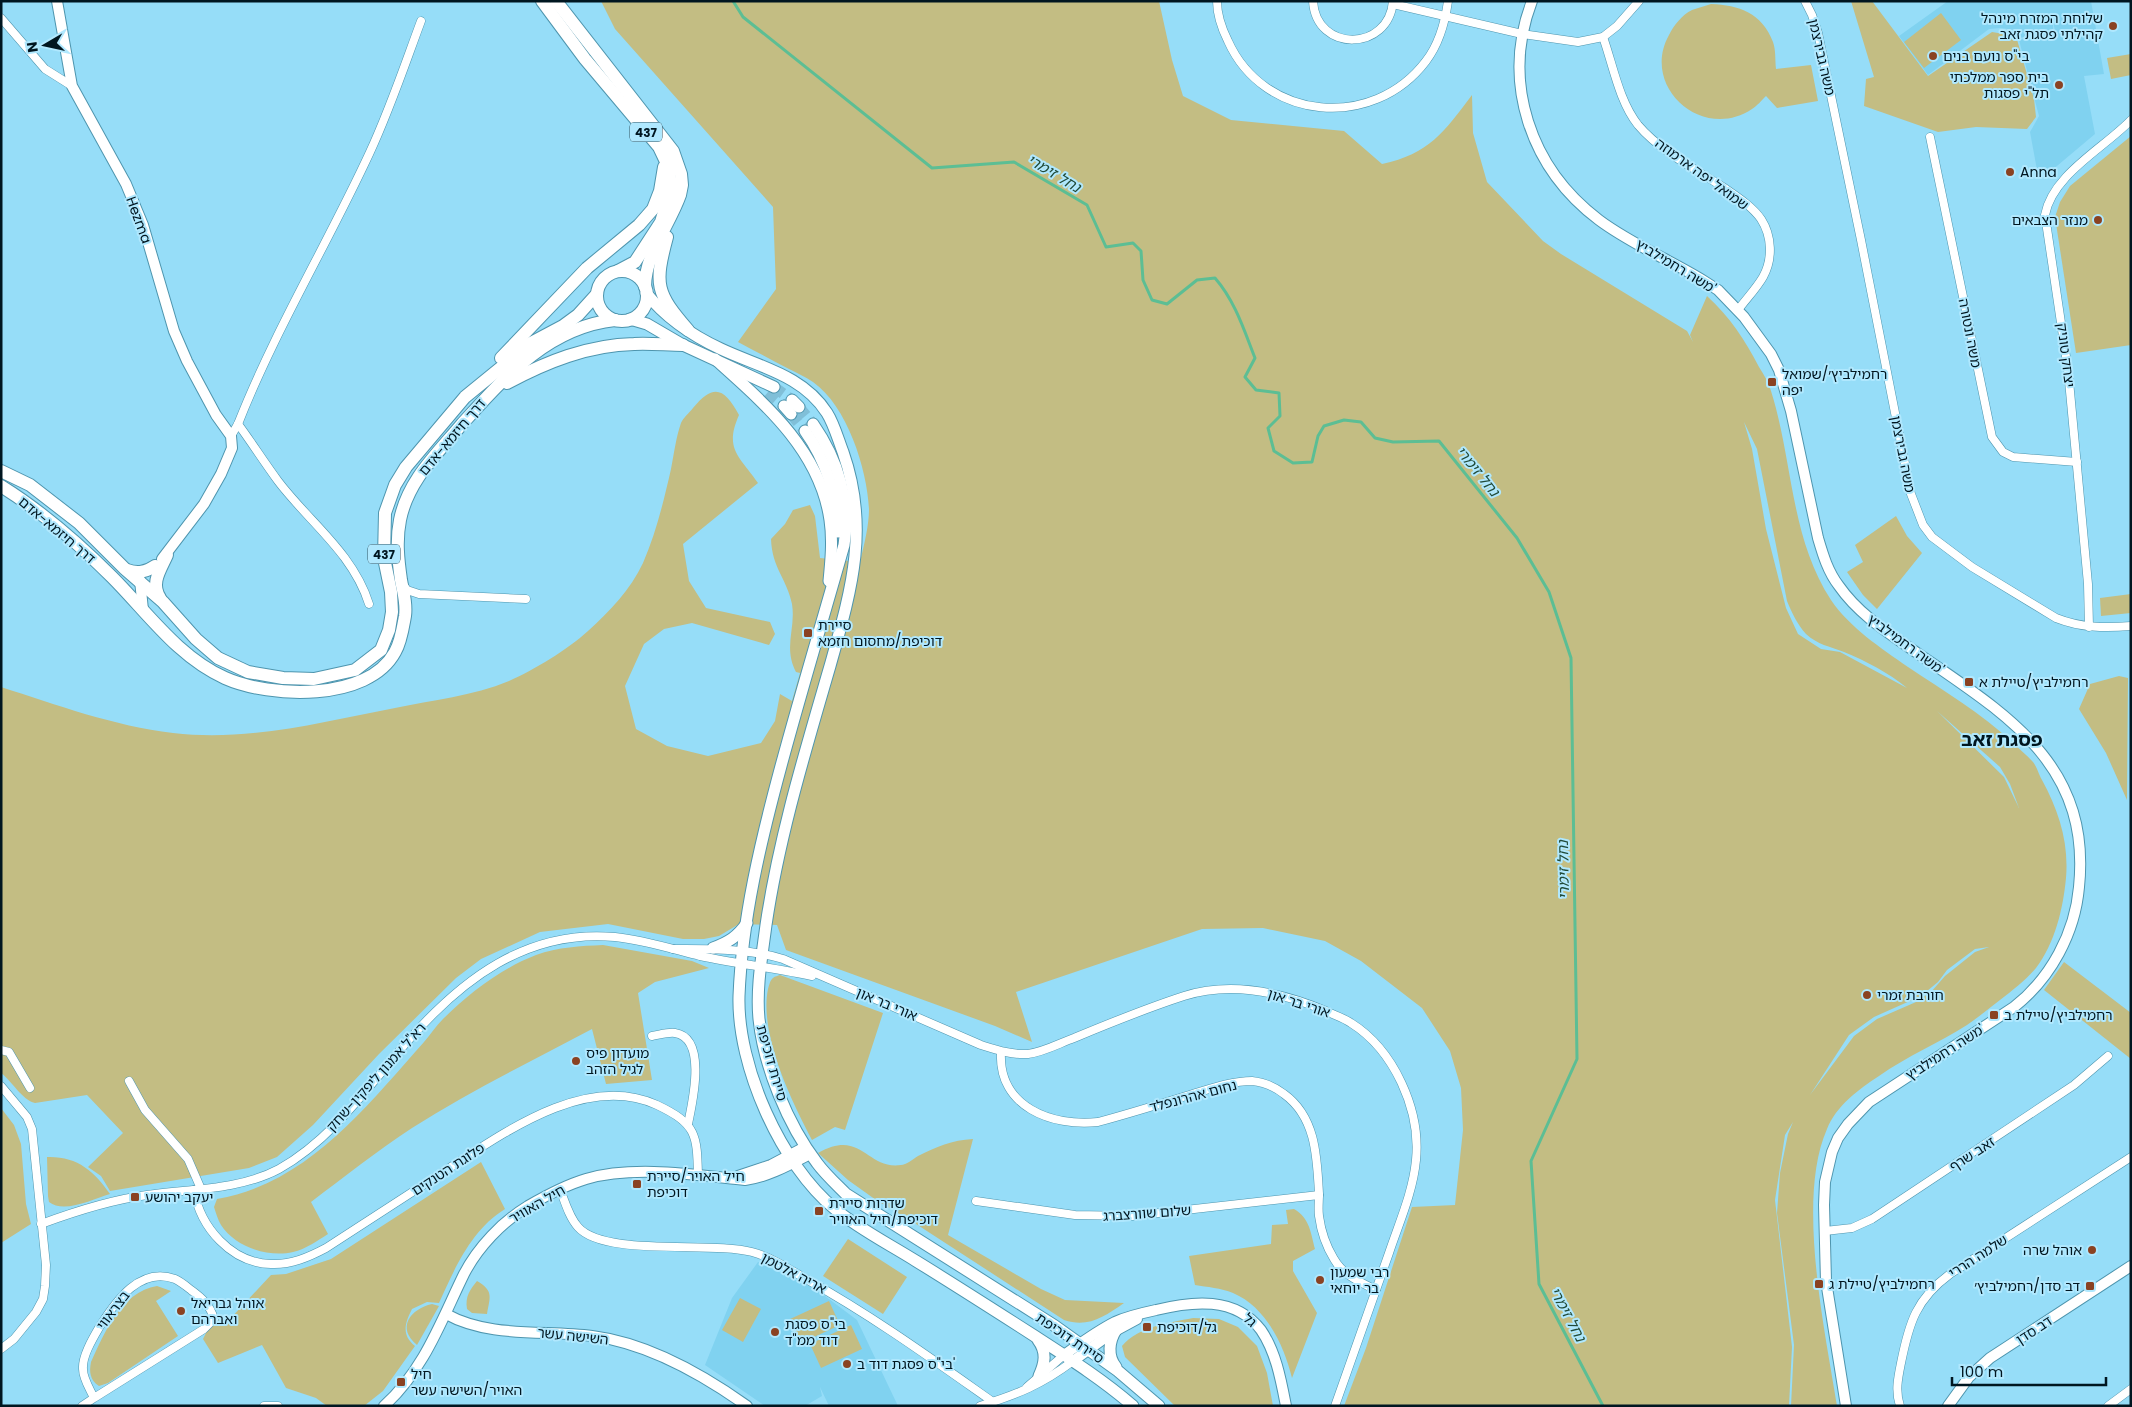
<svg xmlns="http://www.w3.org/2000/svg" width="2132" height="1407" viewBox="0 0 2132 1407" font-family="Poppins,'Noto Sans Hebrew',sans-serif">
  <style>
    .built { fill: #80d2f0 }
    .green { fill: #c3bd83; fill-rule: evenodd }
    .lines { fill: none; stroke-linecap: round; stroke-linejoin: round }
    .stream { stroke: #5cbe94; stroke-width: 3 }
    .secondary-tunnel { stroke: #80bfd8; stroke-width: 11; stroke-dasharray: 11 5.5; stroke-linecap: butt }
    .minor-casing { stroke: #4e95ae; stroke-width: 9 }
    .tertiary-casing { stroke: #4e95ae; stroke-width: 12 }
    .secondary-casing { stroke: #4e95ae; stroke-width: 13 }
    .primary-casing { stroke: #4e95ae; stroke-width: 14 }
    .minor { stroke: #fff; stroke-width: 8 }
    .tertiary { stroke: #fff; stroke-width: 10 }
    .secondary { stroke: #fff; stroke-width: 11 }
    .primary { stroke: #fff; stroke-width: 12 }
    .poi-dot { fill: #8a4222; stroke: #b0e8fe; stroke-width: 2 }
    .labels { text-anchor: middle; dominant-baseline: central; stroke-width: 4; stroke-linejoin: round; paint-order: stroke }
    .shield { fill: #b0e8fe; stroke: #355563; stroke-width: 1 }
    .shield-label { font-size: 12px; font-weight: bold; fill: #001620 }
    .poi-label { font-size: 14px; fill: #001620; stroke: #b0e8fe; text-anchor: start }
    .street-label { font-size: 14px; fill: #001620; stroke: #b0e8fe }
    .water-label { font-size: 15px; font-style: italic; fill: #214b39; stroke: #b0e8fe }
    .district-label { font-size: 19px; font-weight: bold; fill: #001620; stroke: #b0e8fe }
  </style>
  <rect width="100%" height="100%" fill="#96ddf8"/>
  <g class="built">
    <polygon points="1948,1 2091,1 2104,74 2084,76 2095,134 2051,171 2045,174 2037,170 2030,132 2039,116 2019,40 2055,31 2053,21 2053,29 2020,38 2014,30 2001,28 1989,29 1928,75 1899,36"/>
    <polygon points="758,1262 817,1290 857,1320 898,1406 829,1406 820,1387 822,1396 805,1406 765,1406 705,1365 732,1298"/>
  </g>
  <g class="green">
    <path d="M601,1h558l13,59 11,36 48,24 113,11 38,33c47,-10 62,-32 90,-69l1,38 14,49 56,59 18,13 126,77 6,11 -3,-7 17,-39c23,21 38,44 52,71 5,8 10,16 12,24 22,70 19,146 60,209 19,28 50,48 77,67 36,24 73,46 105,76 6,6 14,12 20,19 4,5 6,13 9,18 17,31 27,63 24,98 -3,31 -11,65 -30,90 -10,12 -23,22 -36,32 -11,8 -21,17 -33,25 -28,18 -60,31 -88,51 -20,13 -43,30 -52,53 -31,70 -2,201 10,277h-46l3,-61 -17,-132 3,-40 8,-39 5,-12 -8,13 -10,65 17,147 -3,59h-445l22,-58 46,-141 43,-2 8,-75 -2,-42 -11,-37 -28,-43 -61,-47 -36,-20 -62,-13 -61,1 -186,63 16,50 -37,-16 -209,-76 -9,-25 -38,-1 -20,12 -15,3h-21l-75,-15 -68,8 -59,27 -25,19 -77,76 -66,71 -36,32 -28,11 -139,23 -9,-15 -13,-9 35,-34 -36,-38 -52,8c-13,-3 -23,-22 -34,-30v-386c56,18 113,39 172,46 75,9 149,-11 222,-25 37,-8 78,-12 114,-27 25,-11 58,-31 79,-50 21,-19 43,-42 55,-68 13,-30 21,-63 28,-94 3,-15 5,-32 10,-46 2,-5 8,-10 12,-15 21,-26 32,-19 46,7 -15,34 0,41 19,68l-75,61 6,37 17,27 64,14 5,12 -6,11 -77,-22 -28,6 -20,15 -19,42 11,43 31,17 41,10 53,-13 14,-22 5,-27 12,7 8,-28 -4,-1c-13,-25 0,-43 -4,-68 -5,-25 -20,-36 -21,-65l14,-15 8,-14 17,-5 5,11 5,42 40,4c4,-17 9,-36 9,-53 -2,-41 -22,-103 -56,-127 -7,-5 -16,-9 -24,-13 -17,-9 -34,-18 -51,-27l38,-53 -3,-82 -158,-178zM1744,422l13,27 30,152c5,12 10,23 19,33 12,11 23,12 38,18 22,9 45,21 63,36l-67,-36 -19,-3 -23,-15 -12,-26 -20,-79 -14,-80zM1937,711l63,56 10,17 9,24 -15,-31zM1989,947l-14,5 -30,24 -14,16 -15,10 -39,17 -23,17 -44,59 39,-60 25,-18 47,-21 17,-14 9,-12 28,-21z"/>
    <polygon points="1851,1 1872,1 1928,76 1992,32 2016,36 2034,99 2036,117 2027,129 1976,127 1938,132 1864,106 1866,79 1874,77"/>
    <path d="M1711,4c28,1 51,9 62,38 3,8 2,19 3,27l35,-4 7,36 -41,7 -11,-12c-4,4 -9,10 -14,13 -49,33 -112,-22 -83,-74 5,-10 13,-20 23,-25 6,-2 13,-4 19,-6z"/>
    <polygon points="1941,13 1961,40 1924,68 1904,42"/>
    <polygon points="2131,54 2131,75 2111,79 2107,58"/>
    <polygon points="2131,136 2131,345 2076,353 2055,217 2060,202 2070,186"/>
    <polygon points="1896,516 1907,536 1922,553 1877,609 1863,595 1847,572 1863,562 1855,545"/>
    <polygon points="2131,594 2131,613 2101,616 2100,598"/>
    <polygon points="2119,676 2128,678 2127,800 2106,753 2079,709 2090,684"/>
    <path d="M603,945l89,16 17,7 -54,14 -17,11 14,87 -46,4 -14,-55c-60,32 -122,62 -180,99 -35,23 -68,49 -101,74l17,32c-11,7 -22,15 -35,18 -24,6 -58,-5 -72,-27 -3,-5 -5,-12 -7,-18l3,-8c91,-16 149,-92 207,-157 6,-7 12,-16 19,-23 26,-26 59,-51 93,-64 22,-8 45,-9 67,-10z"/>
    <polygon points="2064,962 2131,1013 2131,1059 2044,990"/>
    <path d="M780,975l103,38 -38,117 -10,-3 -23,13c-21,-40 -53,-106 -44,-151 1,-3 2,-9 5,-11 2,-2 5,-2 7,-3z"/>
    <polygon points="1,1108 14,1125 21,1144 26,1204 31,1224 1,1243"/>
    <path d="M973,1139l-25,96 93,54 24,11 59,3c-20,14 -36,25 -60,17l-151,-98 -37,-22 -28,-20 -30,-27c44,-25 48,17 83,12 5,0 12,-6 17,-9 18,-9 34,-16 55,-17z"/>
    <path d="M47,1157c30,-1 47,14 63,37 -17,5 -46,20 -61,8l-1,-6z"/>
    <path d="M481,1162l24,47c-34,21 -50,59 -66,94l-12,-1 -15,7c-7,14 -11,26 3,37l-32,45 -19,15h-37l-11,-8 -30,-10 -24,-43 -44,18 -15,-24 9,-18 17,-1 42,-45 15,-1 45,-15z"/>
    <path d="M1294,1209c16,9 17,25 21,40l-22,12v10l24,42 -25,65c-8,-33 -26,-71 -59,-85 -12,-5 -26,-6 -38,-8l-6,-29 82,-12 1,-19 16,-1 -2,-14z"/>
    <polygon points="848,1239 907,1277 883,1314 823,1276"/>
    <path d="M477,1281c17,10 13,16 10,33l-15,-1 -5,-4c-2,-13 3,-19 10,-28z"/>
    <path d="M157,1286l14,5 -15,10 22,35 -70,47 -9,3c-9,-6 -10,-14 -8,-24 14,-30 30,-70 66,-76z"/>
    <polygon points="740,1298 761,1309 743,1342 722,1330"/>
    <polygon points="829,1301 840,1325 799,1344 788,1320"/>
    <path d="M432,1304l7,2 -22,39c-21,-17 -7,-36 15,-41z"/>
    <path d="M1193,1318l26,1 19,8 19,19 10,27 6,33h-98l-50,-49 -3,-11c17,-20 46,-23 71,-28z"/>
    <polygon points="851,1325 862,1349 821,1368 810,1344"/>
  </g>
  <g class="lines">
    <path class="stream" d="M733,1l10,16 189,151 82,-6 73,43 19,42 27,-4 8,8 2,29 9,20 15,4 30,-24 18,-2c20,23 29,52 40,80l-10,19 11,13 23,3 1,23 -12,12 6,23 19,12 19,-1 6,-26 6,-10 20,-6 17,2 14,16 18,4 46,-1 78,97 32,54 22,66 6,401 -46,102 8,123 64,122"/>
    <g class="secondary-tunnel">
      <polyline points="774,387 792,400"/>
      <polyline points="768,392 784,406"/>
      <polyline points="799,407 813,424"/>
      <polyline points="791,414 805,431"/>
    </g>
    <g class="minor-casing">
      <g id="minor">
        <path d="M1217,1c0,14 5,28 11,40 36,80 145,90 198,20 13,-17 19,-38 22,-60"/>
        <path d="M1313,1c3,52 76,51 80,0"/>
        <path d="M1805,1l7,14 6,18 43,207 50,254 12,31 9,12 40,30 84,51c25,10 49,10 75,8"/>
        <polyline points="1393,4 1522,34 1578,42 1603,37 1617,26 1639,1"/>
        <polyline points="1,18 45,69 72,86"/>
        <path d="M1603,37c10,28 16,64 35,88 22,26 57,44 85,62 13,9 29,19 38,32 11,17 12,40 2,58 -7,12 -17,22 -25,33"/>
        <polyline points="1930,137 1992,437 2003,452 2013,457 2077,462"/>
        <path d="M238,424c14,19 26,38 40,57 31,41 75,72 91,123"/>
        <path d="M231,436l7,-12c37,-94 90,-181 132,-272 20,-43 35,-88 51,-131"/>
        <polyline points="404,586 407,590 419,594 526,599"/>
        <path d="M2089,627l-1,-43 -20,-214 -23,-155c7,-40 59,-67 86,-95"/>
        <path d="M673,949c37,0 74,-1 110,10l198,86c16,5 31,10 47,9 16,-2 32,-11 46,-16 36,-15 73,-30 110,-42 47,-15 97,-4 142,15 8,4 18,7 25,12 43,27 70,87 65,137 -3,32 -17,63 -27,93 -18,51 -36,102 -54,153"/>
        <path d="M652,1036c7,-1 16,-4 23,-3 33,5 17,71 13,91"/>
        <polyline points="1,1050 9,1052 30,1088"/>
        <path d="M1001,1052c-3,55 51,75 97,70 30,-8 59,-17 88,-26 21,-6 44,-15 66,-15 12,1 23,6 32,13 32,23 33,63 35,100 0,7 -1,15 0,22 2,15 7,30 15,43 9,16 26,23 42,31"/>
        <polyline points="129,1081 145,1110 188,1159 201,1189"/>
        <polyline points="1,1086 27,1117 32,1129 46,1265 45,1286 43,1299 36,1312 14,1339 1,1349"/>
        <path d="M560,1189c5,13 9,28 18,38 26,30 134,14 174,25 19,5 37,17 54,27 65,36 126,80 187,123"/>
        <path d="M194,1190c6,37 37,73 77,74 20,1 38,-7 55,-16 37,-24 74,-48 111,-72 60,-38 146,-105 220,-71 40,19 40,30 41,71"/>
        <polyline points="976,1201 1075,1215 1132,1216 1319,1195"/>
        <path d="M41,1224c35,-13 69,-24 106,-29 42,-6 93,-5 132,-26 52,-29 89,-82 127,-126 55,-63 120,-114 209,-106 29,3 57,12 85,19 38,8 75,12 112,20"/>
        <polyline points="1825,1231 1852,1228 1872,1219 2074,1085 2108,1056"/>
        <polyline points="1027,1387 1064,1355"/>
        <path d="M82,1406l12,-8 110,-69 10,-10c-4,-14 -12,-21 -23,-29 -5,-4 -11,-9 -16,-11 -35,-13 -59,22 -75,47 -7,12 -18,30 -17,43 0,10 7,20 11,29"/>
        <polyline points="264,1406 278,1406"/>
        <path d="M980,1406c38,-12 61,-21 93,-45"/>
        <path d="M1900,1406c-5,-15 -2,-28 1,-43 8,-40 15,-64 49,-89l181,-117"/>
        <polyline points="2108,1406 2131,1389"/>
      </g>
    </g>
    <g class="tertiary-casing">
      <g id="tertiary">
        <polyline points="57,1 72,86 126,184 143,225 174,331 187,361 216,415 231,436 232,448 221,474 204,504 162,559"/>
        <path d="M1532,1c-31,81 -2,167 67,219 32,24 71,40 105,61l14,9 26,27 27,37 8,16 12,41 27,127c5,17 10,34 21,48 18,26 45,44 71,62 90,63 182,112 169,239 -4,46 -28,91 -65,120l-145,95 -21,22 -10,14 -6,14 -7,30 -1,23 2,76 20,125"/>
        <polyline points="140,580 143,610"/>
        <polyline points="738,1176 771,1165 805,1147"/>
        <path d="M446,1314c43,24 98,16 146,22 56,7 110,38 155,70"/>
        <path d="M1064,1355c17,-12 33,-24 51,-33 13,-6 27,-9 41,-12 36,-9 79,-14 105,20 15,22 20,50 25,76"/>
        <polyline points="1073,1361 1113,1332 1137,1319"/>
        <path d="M384,1406c40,-36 57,-85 80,-132 14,-27 38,-52 64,-68 19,-11 38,-21 58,-27 48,-14 110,-4 159,1 23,-3 44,-15 65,-26"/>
        <polyline points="1948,1406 1969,1377 1990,1358 2131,1266"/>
      </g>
    </g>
    <g class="secondary-casing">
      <g id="secondary">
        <path d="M646,293c20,25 47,43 75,56 38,18 82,26 106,64 7,11 11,26 16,39 27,77 8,139 -13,214 -25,86 -51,171 -64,259 -4,31 -10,63 -7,94 5,48 29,106 58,144 8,11 19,21 29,31l209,132 63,45 41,35"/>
        <polyline points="630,319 647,324 683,345 774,387"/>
        <path d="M715,359c49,44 105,91 115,161 3,20 1,41 -1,61"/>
        <polyline points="792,400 799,407"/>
        <polyline points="784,406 791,414"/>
        <path d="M813,424c25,36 38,78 31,121 -21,74 -43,147 -63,221 -20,74 -39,153 -42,230 -2,70 42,169 96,213 24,20 54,35 81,52 39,24 78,49 117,74 34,22 69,44 100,71"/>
        <path d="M805,431c20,28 33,65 33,101"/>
        <path d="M713,948c16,-6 24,-11 34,-25"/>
        <path d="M1038,1340c9,12 7,23 1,36"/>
        <path d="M1116,1367c-9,-11 -7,-26 0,-37"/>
      </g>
    </g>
    <g class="primary-casing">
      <g id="primary">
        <polyline points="542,1 585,59 659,147 669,168 671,189 661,222 635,262 618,271"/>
        <path d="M556,1l117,150 8,23 1,11 -2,10c-11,31 -35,59 -35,92"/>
        <path d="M667,237c-13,48 -11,56 21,93"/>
        <circle cx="622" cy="296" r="25"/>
        <polyline points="501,358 587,268 639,225 653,209 660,191 664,167"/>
        <path d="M507,383c39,-21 81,-38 127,-39 16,-1 33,1 49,1"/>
        <polyline points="1,471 30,485 79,523 125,569 163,602 196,639 218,658 248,672 283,678 314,679 355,670 381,650 389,630 392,612 391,592 384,558 385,513 395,485 406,467 465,397 531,343 563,326 578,315 597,294"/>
        <path d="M1,486c40,25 77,57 111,91 35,35 66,80 113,101 45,20 143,24 170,-26 6,-10 8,-25 10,-36 2,-13 -2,-24 -4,-36 -3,-21 -5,-40 -1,-60 8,-40 37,-66 62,-96 42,-46 86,-97 153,-104"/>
        <path d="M127,570c11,4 19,2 28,-4"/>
        <path d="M160,598c-10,-15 1,-29 7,-43"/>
      </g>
    </g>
    <use href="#minor" class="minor"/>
    <use href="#tertiary" class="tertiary"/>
    <use href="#secondary" class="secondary"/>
    <use href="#primary" class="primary"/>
  </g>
  <g class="poi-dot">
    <circle cx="2113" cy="26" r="5"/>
    <circle cx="1933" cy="56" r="5"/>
    <circle cx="2059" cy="85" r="5"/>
    <circle cx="2010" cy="172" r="5"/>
    <circle cx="2098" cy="220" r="5"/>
    <rect x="1767" y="377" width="10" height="10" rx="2.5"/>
    <rect x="803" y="628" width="10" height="10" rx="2.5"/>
    <rect x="1964" y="677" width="10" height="10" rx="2.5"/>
    <circle cx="1867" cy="995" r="5"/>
    <rect x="1989" y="1010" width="10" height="10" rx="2.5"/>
    <circle cx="576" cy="1061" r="5"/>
    <rect x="632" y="1179" width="10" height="10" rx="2.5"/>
    <rect x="130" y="1192" width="10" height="10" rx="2.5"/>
    <rect x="814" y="1206" width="10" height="10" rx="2.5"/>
    <circle cx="2092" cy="1250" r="5"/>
    <circle cx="1320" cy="1280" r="5"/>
    <rect x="1814" y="1279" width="10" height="10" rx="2.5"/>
    <rect x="2085" y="1281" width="10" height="10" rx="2.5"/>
    <circle cx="181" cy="1311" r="5"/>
    <rect x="1142" y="1322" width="10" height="10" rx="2.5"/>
    <circle cx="775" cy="1332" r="5"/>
    <circle cx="847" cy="1364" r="5"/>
    <rect x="396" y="1377" width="10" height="10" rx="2.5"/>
  </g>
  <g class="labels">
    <g class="shield">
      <rect x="630" y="122.5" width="32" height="19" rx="4"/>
      <rect x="368" y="544.5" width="32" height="19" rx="4"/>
    </g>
    <g class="shield-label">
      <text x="646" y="132">437</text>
      <text x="384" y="554">437</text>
    </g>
    <g class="poi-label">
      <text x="2103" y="18" text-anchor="end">שלוחת המזרח מינהל<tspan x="2103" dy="16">קהילתי פסגת זאב</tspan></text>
      <text x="1943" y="56">בי"ס נועם בנים</text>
      <text x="2049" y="77" text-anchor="end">בית ספר ממלכתי<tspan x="2049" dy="16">תל"י פסגות</tspan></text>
      <text x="2020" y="172">Anna</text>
      <text x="2088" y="220" text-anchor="end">מנזר הצבאים</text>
      <text x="1782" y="374">רחמילביץ׳/שמואל<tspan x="1782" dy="16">יפה</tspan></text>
      <text x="818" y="625">סיירת<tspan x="818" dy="16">דוכיפת/מחסום חזמא</tspan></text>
      <text x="1979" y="682">רחמילביץ/טיילת א</text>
      <text x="1877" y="995">חורבת זמרי</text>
      <text x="2004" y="1015">רחמילביץ/טיילת ב</text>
      <text x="586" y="1053">מועדון פיס<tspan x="586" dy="16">לגיל הזהב</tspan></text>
      <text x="647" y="1176">חיל האויר/סיירת<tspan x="647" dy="16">דוכיפת</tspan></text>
      <text x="145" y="1197">יעקב יהושע</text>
      <text x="829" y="1203">שדרות סיירת<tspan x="829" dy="16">דוכיפת/חיל האוויר</tspan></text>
      <text x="2082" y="1250" text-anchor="end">אוהל שרה</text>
      <text x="1330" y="1272">רבי שמעון<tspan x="1330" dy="16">בר יוחאי</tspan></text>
      <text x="1829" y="1284">רחמילביץ/טיילת ג</text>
      <text x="2080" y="1286" text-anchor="end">דב סדן/רחמילביץ׳</text>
      <text x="191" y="1303">אוהל גבריאל<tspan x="191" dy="16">ואברהם</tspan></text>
      <text x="785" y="1324">בי"ס פסגת<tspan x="785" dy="16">דוד ממ"ד</tspan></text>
      <text x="1157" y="1327">גל/דוכיפת</text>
      <text x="857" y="1364">בי"ס פסגת דוד ב'</text>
      <text x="411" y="1374">חיל<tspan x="411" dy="16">האויר/השישה עשר</tspan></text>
    </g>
    <g class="street-label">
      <text transform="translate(1822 57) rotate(77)">משה גבירצמן</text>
      <text transform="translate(1702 174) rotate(36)">שמואל יפה ארמוזה</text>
      <text transform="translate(139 220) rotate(70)">Hezma</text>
      <text transform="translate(1676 266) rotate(31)">משה רחמילביץ'</text>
      <text transform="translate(1970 333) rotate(79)">משה ונטורה</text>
      <text transform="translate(2066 355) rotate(83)">יצחק טוניק</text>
      <text transform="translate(452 437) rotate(-50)">דרך חיזמא-אדם</text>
      <text transform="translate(1903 454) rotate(79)">משה גבירצמן</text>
      <text transform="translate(57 530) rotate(40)">דרך חיזמא-אדם</text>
      <text transform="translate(1906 644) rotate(36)">משה רחמילביץ'</text>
      <text transform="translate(1299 1003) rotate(18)">אורי בר און</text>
      <text transform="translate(887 1004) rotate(23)">אורי בר און</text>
      <text transform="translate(1945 1052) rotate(-33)">משה רחמילביץ'</text>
      <text transform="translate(772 1063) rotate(74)">סיירת דוכיפת</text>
      <text transform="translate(376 1077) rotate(-48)">רא"ל אמנון ליפקין-שחק</text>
      <text transform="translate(1193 1096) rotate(-15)">נחום אהרונפלד</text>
      <text transform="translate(1972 1154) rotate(-33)">זאב שרף</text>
      <text transform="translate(448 1169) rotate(-33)">פלוגת הטנקים</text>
      <text transform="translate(537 1204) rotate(-30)">חיל האוויר</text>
      <text transform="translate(1147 1213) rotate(-4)">שלום שוורצברג</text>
      <text transform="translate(1978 1256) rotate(-33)">שלמה הררי</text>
      <text transform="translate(794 1273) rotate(28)">אריה אלטמן</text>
      <text transform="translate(113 1310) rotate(-53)">בצראווי</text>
      <text transform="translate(1250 1320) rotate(42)">גל</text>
      <text transform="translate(2034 1330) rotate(-33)">דב סדן</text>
      <text transform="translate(573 1336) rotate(6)">השישה עשר</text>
      <text transform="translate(1070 1338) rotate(34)">סיירת דוכיפת</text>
    </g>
    <g class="water-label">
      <text transform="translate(1054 173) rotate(31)">נחל זימרי</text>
      <text transform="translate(1478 471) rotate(51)">נחל זימרי</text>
      <text transform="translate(1563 870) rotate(-91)">נחל זימרי</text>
      <text transform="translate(1568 1314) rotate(62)">נחל זימרי</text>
    </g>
    <g class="district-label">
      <text x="2002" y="739">פסגת זאב</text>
    </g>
  </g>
  <rect width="2132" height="1407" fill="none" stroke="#001620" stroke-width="5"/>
  <g transform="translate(45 45) rotate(261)" stroke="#b0e8fe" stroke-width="4" paint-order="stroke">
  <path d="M0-4L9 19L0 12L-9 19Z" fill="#001620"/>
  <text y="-8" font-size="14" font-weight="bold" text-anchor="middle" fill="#001620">N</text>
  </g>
  <path d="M1952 1377v8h154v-8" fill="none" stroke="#001620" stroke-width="2.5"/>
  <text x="1960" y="1377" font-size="15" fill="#001620" stroke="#b0e8fe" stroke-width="4" paint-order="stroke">100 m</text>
</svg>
